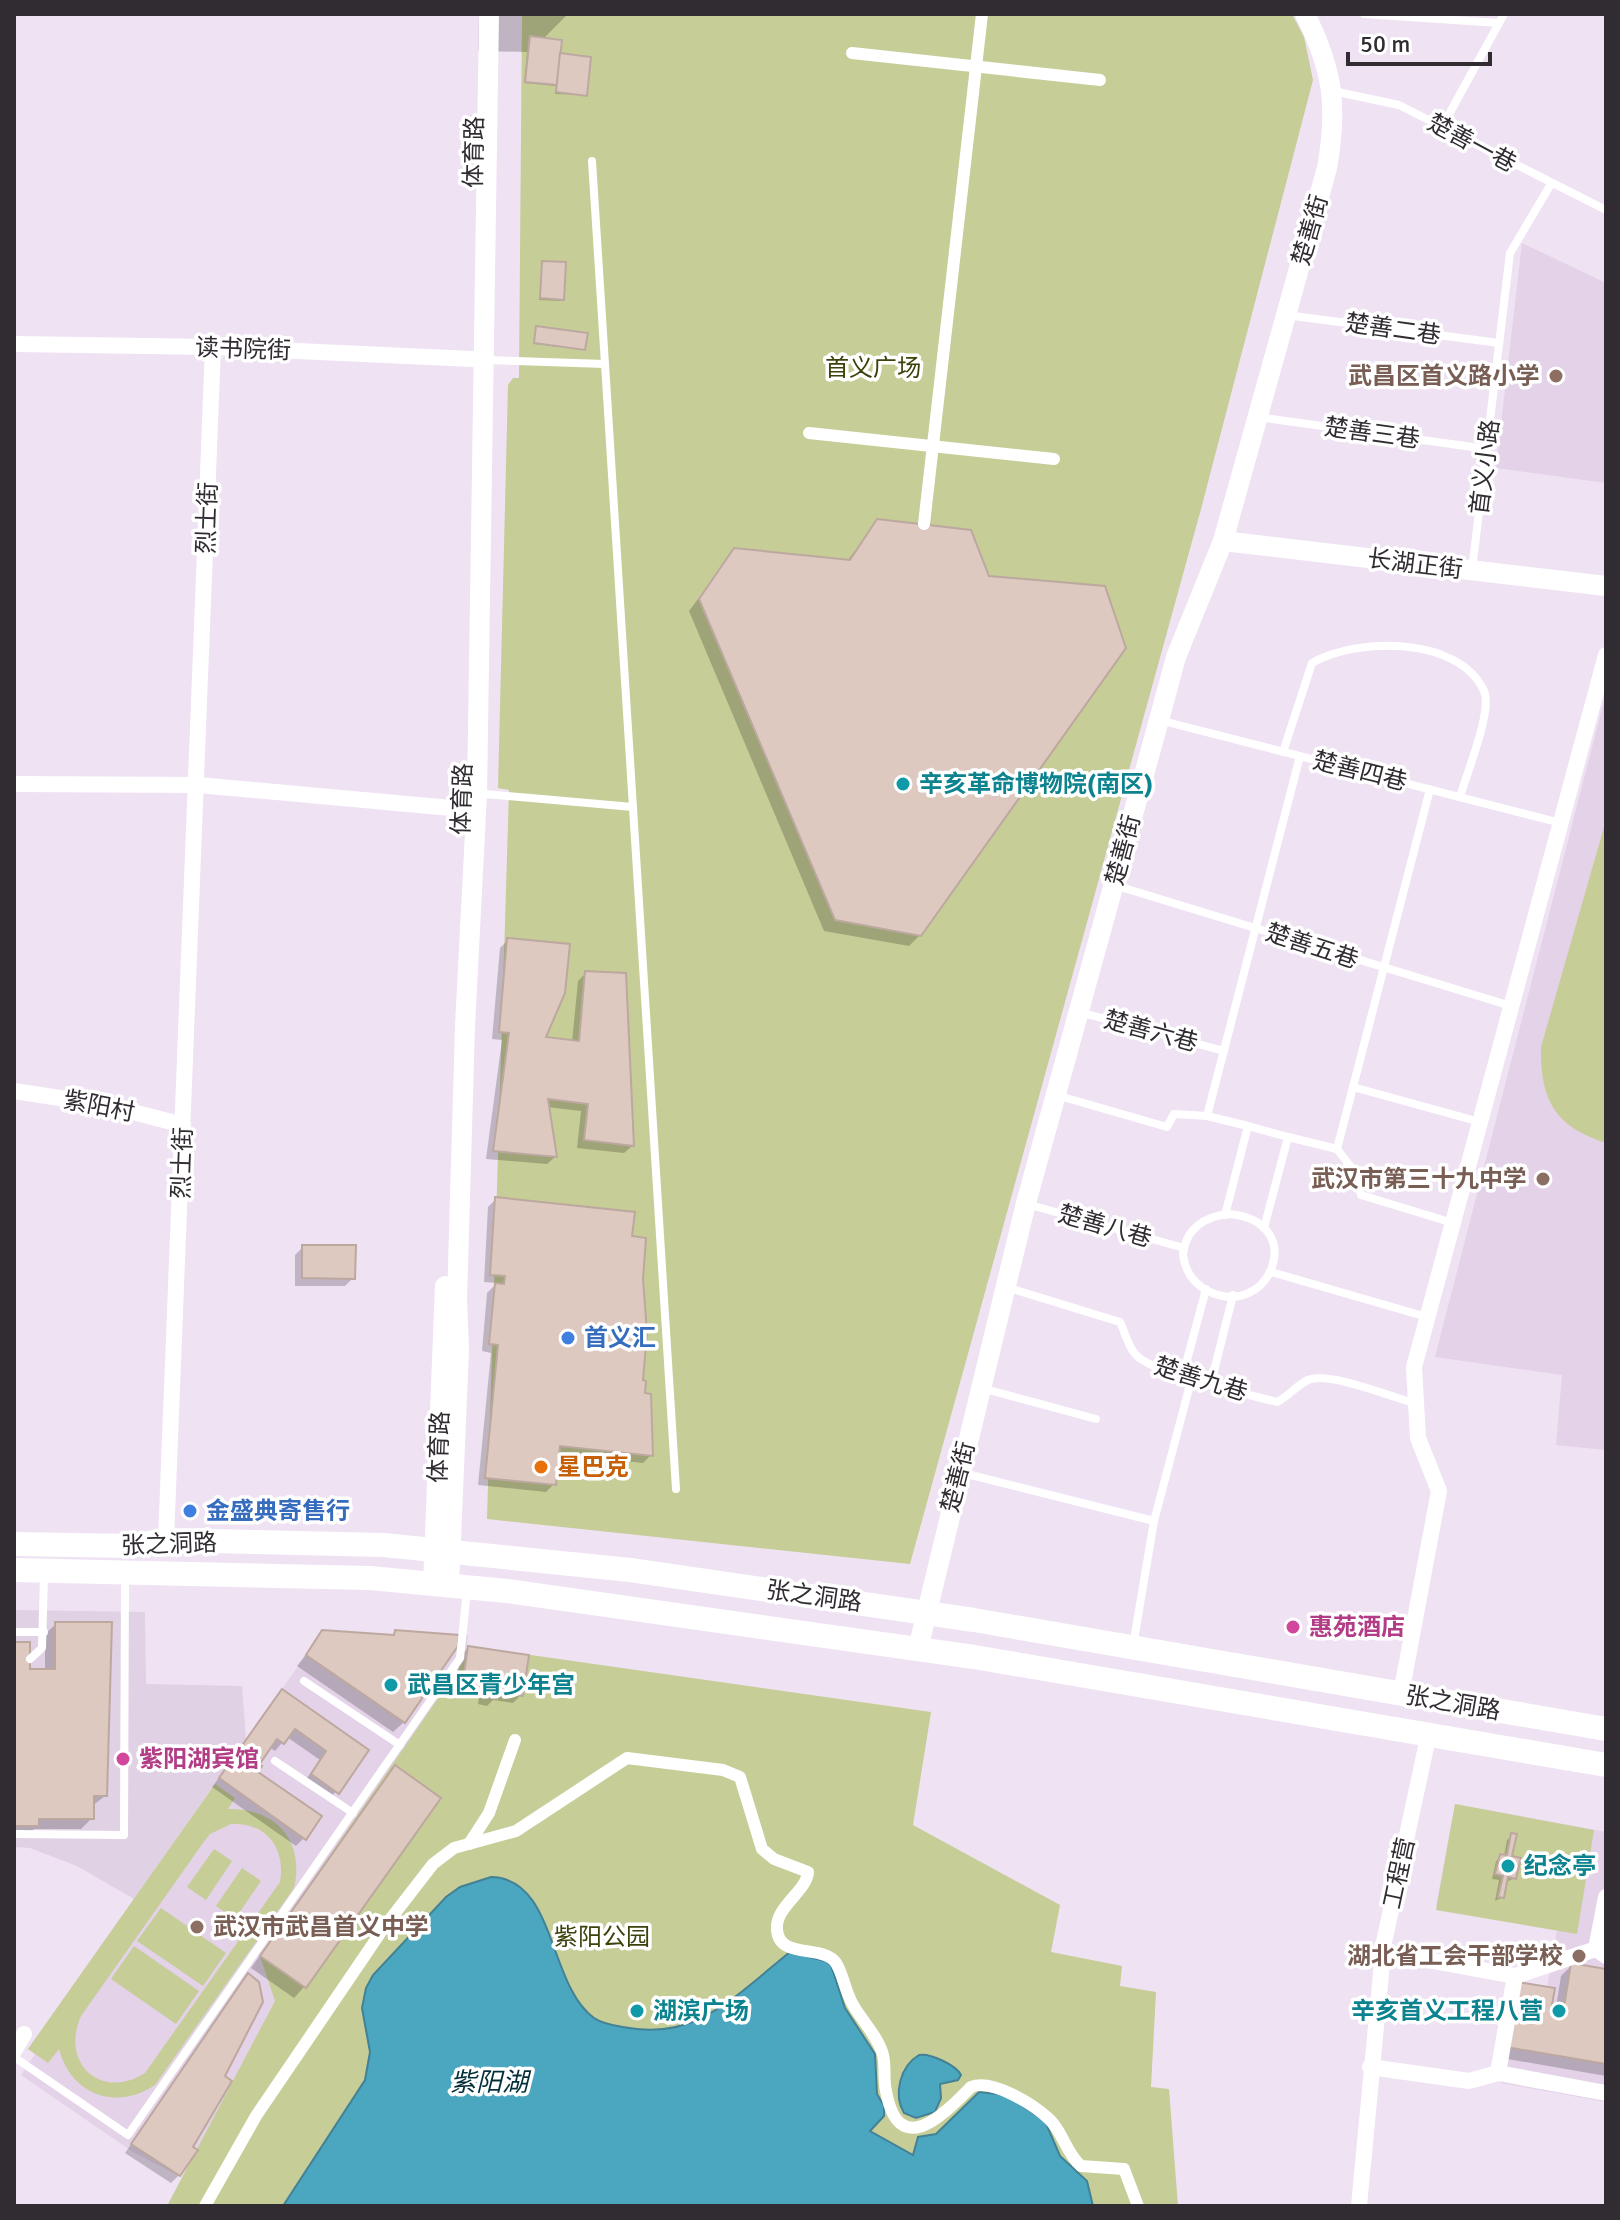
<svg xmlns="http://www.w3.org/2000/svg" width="1620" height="2220" viewBox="0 0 1620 2220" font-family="Signika,'Noto Sans SC',sans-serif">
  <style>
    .commercial { fill: #e0d1e4 }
    .built { fill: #e3d2e8 }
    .green { fill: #c6cd96; fill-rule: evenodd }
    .water { fill: #4ba6c0; stroke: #438195; stroke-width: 2 }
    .shadow { fill: #0003 }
    .building { fill: #dec9c1; stroke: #bda8a0; stroke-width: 2 }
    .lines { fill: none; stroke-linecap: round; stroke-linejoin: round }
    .service { stroke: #fff; stroke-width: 8 }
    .pedestrian { stroke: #fff; stroke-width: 12 }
    .minor { stroke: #fff; stroke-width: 16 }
    .tertiary { stroke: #fff; stroke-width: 20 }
    .secondary { stroke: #fff; stroke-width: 24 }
    .education-dot { fill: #8d6e63; stroke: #fff; stroke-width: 3 }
    .culture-dot { fill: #0f9aa8; stroke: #fff; stroke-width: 3 }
    .shop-dot { fill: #3f7fe0; stroke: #fff; stroke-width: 3 }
    .food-dot { fill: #e8710a; stroke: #fff; stroke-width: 3 }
    .hotel-dot { fill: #d1479c; stroke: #fff; stroke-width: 3 }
    .labels { text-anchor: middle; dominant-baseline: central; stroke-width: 7; stroke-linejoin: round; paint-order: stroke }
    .street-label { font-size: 24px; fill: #312c32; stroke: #fff }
    .park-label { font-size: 24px; fill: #3d410a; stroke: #fff }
    .education-label { font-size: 24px; font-weight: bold; fill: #785e54; stroke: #fff; text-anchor: end }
    .culture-label { font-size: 24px; font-weight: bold; fill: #0d838f; stroke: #fff; text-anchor: start }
    .shop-label { font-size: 24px; font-weight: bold; fill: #366cbe; stroke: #fff; text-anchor: start }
    .food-label { font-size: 24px; font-weight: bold; fill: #c56008; stroke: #fff; text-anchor: start }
    .hotel-label { font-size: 24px; font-weight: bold; fill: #b23c85; stroke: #fff; text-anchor: start }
    .water-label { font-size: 26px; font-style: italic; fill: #022f3a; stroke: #fff }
  </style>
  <rect width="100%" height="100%" fill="#efe2f3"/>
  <polygon class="commercial" points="14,1610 145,1612 146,1684 242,1686 246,1739 134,1899 77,1866 30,1848 14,1847"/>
  <g class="built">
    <polygon points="1522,243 1606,283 1606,483 1496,468"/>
    <polygon points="1606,693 1606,1450 1556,1445 1562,1375 1435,1357"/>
    <polygon points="459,1635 468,1635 466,1658 275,2001 199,2150 181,2177 133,2152 21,2075 35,2054 28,2049 306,1655 405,1723 458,1646"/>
    <polygon points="1455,1804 1606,1832 1606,2102 1501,2083 1517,1982 1547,1987 1557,1930 1436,1906"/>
  </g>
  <g class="green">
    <polygon points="522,14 1292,14 1304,37 1313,80 1201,509 910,1564 487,1519 509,790 498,788 508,385 513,378 519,378"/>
    <path d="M1606,820v323c-51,-16 -66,-43 -65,-96z"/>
    <polygon points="468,1646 931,1712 913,1825 1060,1905 1051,1952 1122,1966 1120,1986 1156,1992 1151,2087 1169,2089 1178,2206 167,2206 275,2001 260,1956 466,1658"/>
    <path d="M215,1784l20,14 -7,11c48,-1 77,32 66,79l-139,197c-39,26 -84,10 -96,-36l-11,14 -20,-14zM231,1824c35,-2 55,24 49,58l-135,191c-44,28 -85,-10 -64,-57l122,-173 7,-9z"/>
    <polygon points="1455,1804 1594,1830 1577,1934 1436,1910"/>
    <polygon points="214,1849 232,1861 206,1900 187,1887"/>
    <polygon points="242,1868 261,1881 235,1919 216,1906"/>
    <polygon points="161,1908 226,1953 203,1986 137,1941"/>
    <polygon points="134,1946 199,1991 176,2024 111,1979"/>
  </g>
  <g class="water">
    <path d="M491,1877c65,1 57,108 103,141 10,7 24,8 35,10 25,4 50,1 72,-10 33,-16 60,-43 89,-66l35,9 6,4 14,43 30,46 2,40 7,12v10l-14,15 43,24 5,-18 18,-3 43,-42 27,3 39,26 15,35 27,25 6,25h-810l82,-126 5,-28 -8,-44 4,-20 7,-13 73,-78 14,-10z"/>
    <path d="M919,2055c11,-2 37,10 42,20l-3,5 -18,4 1,14 -6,14 -19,6 -12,-5c-11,-18 -4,-47 15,-58z"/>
  </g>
  <g class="shadow">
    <polygon points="479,14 568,14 542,40 558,55 585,95 555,94 556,86 524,83 527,52 478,51"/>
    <polygon points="542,263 562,299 560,301 539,300"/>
    <polygon points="537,328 584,349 533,344"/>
    <polygon points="878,521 920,935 909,946 824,931 689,611 735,550 847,561"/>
    <polygon points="508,940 543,1039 572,1042 578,981 586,973 632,1146 624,1153 577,1148 581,1111 547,1107 555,1157 547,1164 486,1159 502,1040 492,1039 500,948"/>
    <polygon points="496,1199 630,1238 640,1382 651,1455 643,1463 558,1454 554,1484 546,1492 478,1485 491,1353 482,1351 487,1293 497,1283 484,1282 488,1207"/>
    <polygon points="303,1247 353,1278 345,1286 295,1286 295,1255"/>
    <polygon points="56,1624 105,1796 92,1806 92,1818 81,1829 34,1829 26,1836 14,1836 14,1644 28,1671 45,1671 45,1634"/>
    <polygon points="323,1632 391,1637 396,1632 404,1722 393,1732 297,1666"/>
    <polygon points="468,1648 521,1695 513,1703 493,1700 487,1706 478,1704 479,1698 455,1695 460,1656"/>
    <polygon points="282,1691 367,1750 329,1800 304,1782 320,1760 287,1737 275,1751 269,1747 255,1772 304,1838 296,1846 212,1787"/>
    <polygon points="395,1768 304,1987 294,1998 251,1968"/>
    <polygon points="1512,1835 1510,1858 1515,1878 1506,1882 1503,1897 1495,1901 1499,1880 1492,1879 1496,1861 1504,1856 1507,1840"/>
    <polygon points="1572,1965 1606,1971 1606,2076 1496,2057 1550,2006 1556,2007 1561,1976"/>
    <polygon points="248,1976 222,2077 179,2175 171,2183 125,2153"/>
  </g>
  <g class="building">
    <polygon points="530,36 562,40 557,85 525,82"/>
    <polygon points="560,53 591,57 587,96 556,92"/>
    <polygon points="542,261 566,262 564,300 540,298"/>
    <polygon points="536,326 588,333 585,350 534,343"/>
    <polygon points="877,519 971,530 989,576 1105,586 1126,648 921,936 835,920 699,599 734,548 850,560"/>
    <polygon points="507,938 570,944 565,993 546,1037 579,1041 585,971 626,973 634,1146 584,1140 588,1104 548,1099 557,1157 493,1151 509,1033 499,1032"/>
    <polygon points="495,1197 635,1212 632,1236 646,1238 643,1279 647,1333 643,1380 646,1381 645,1393 651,1394 653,1456 560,1446 556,1485 485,1478 498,1345 489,1344 495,1283 504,1284 505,1276 490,1275"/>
    <polygon points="302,1245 356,1245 355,1279 302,1278"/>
    <polygon points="55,1622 112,1622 107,1796 94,1796 94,1819 39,1819 39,1826 14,1826 14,1642 30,1642 30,1669 55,1669"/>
    <polygon points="322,1630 394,1635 395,1630 459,1635 458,1646 405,1723 306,1655"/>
    <polygon points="468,1646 529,1655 523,1696 498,1693 497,1699 485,1697 486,1691 462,1688"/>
    <polygon points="282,1689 369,1750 339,1794 311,1774 326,1751 295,1729 284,1744 277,1739 259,1765 262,1766 258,1772 322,1816 306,1840 219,1778"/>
    <polygon points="395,1765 441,1798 306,1988 260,1956"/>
    <polygon points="1511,1833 1517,1834 1512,1856 1521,1858 1516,1879 1508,1877 1504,1898 1498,1897 1503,1876 1495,1874 1500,1854 1507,1855"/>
    <polygon points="1571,1963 1606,1969 1606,2064 1506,2047 1517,1982 1555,1988 1552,2005 1564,2007"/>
    <polygon points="248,1973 259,1982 263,2002 225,2076 232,2081 193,2147 198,2150 180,2176 131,2144"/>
  </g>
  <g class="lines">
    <g class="service">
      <polyline points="1364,14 1499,23"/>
      <polyline points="1333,91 1399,105 1606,210"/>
      <polyline points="1442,127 1504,14"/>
      <polyline points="592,161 605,364"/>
      <polyline points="1286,315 1499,343"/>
      <polyline points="486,360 605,364 676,1489"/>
      <polyline points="1258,417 1487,449"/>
      <polyline points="1472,570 1510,253 1551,184"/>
      <polyline points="1159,720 1561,823"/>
      <path d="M1283,752l29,-89c45,-26 147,-27 172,28 9,19 -18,84 -24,106"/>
      <polyline points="463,792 633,807"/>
      <polyline points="1114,885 1511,1006"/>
      <polyline points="1079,1012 1224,1051"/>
      <polyline points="1353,1087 1480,1122"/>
      <polyline points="1056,1095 1167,1127 1174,1114 1207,1116"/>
      <polyline points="1248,1126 1288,1137"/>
      <polyline points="1337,1149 1357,1175 1361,1195 1453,1223"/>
      <polyline points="1027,1204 1184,1248"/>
      <path d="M1229,1214c82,7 40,110 -23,76 -14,-8 -21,-20 -23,-35 2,-26 22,-39 46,-41z"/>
      <polyline points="1225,1215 1248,1126 1207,1116 1300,756"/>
      <polyline points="1264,1228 1288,1137 1337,1149 1430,789"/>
      <polyline points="1271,1272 1427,1317"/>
      <path d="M1006,1287l114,35c5,10 8,25 16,33 18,19 111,39 141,47 12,-6 20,-17 31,-22 21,-9 83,17 106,23"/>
      <polyline points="1183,1375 1206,1289"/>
      <polyline points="1211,1383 1233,1295"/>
      <polyline points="981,1388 1096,1419"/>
      <polyline points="963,1473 1154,1521"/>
      <polyline points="14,1632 44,1632"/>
      <polyline points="1133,1646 1154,1521 1192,1377"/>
      <polyline points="30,1659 42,1648 44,1575"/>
      <polyline points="304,1681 400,1745"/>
      <polyline points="275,1761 353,1813"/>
      <polyline points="14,1834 124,1835 125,1574"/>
      <polyline points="14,2057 128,2135 460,1658 467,1590"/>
    </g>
    <g class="pedestrian">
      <polyline points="852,53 1100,80"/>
      <polyline points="809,433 1054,459"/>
      <polyline points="924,524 982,14"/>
      <polyline points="469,1844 489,1813 515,1740"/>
      <path d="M205,2206l51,-90 129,-190 48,-62 21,-16 62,-17 111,-73 96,12 17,7 22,72 12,10 34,13c-1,19 -33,35 -31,57 1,31 47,15 59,34 7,11 9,27 16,40 9,17 26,33 31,52 3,12 0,24 3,36 13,71 59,22 85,-4 21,-9 63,18 78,32 14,13 17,34 32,47l43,3 14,37"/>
    </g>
    <g class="minor">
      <polyline points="14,344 213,347 472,359"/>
      <polyline points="14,784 198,785 462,809"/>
      <polyline points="14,1091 106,1105 183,1125"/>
      <polyline points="166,1540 213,347"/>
      <polyline points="1401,1694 1439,1491 1418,1438 1414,1367 1606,655"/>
      <polyline points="1606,1897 1596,1949 1606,1956"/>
      <polyline points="1383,1952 1515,1976 1596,1949"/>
      <polyline points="14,2051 24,2034"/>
      <polyline points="1370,2067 1469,2081 1498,2073 1606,2093"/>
      <polyline points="1498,2073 1515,1976"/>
      <polyline points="1359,2206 1384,1942 1429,1733"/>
    </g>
    <g class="tertiary">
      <polyline points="1223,541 1606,586"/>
      <polyline points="433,1584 445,1286"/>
      <polyline points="449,1586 459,1350 457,1300 465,1026 477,794 489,14"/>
      <path d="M918,1649l108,-446 133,-483 17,-63 47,-116 104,-373c11,-62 6,-98 -22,-154"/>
    </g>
    <g class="secondary">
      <polyline points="14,1544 131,1546 166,1540 384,1545 630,1570 974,1620 1606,1729"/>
      <polyline points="14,1570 370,1578 507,1591 974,1657 1606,1765"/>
    </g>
  </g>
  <g class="education-dot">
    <circle cx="1556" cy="376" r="8"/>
    <circle cx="1543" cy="1179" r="8"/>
    <circle cx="197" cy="1927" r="8"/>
    <circle cx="1579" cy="1956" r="8"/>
  </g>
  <g class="culture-dot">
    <circle cx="903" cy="784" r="8"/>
    <circle cx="391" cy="1685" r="8"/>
    <circle cx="1508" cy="1866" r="8"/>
    <circle cx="637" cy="2011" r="8"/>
    <circle cx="1559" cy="2011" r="8"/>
  </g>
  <g class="shop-dot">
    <circle cx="568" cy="1338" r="8"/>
    <circle cx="190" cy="1511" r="8"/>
  </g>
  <circle class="food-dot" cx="541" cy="1467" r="8"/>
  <g class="hotel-dot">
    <circle cx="1293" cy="1627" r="8"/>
    <circle cx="123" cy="1759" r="8"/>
  </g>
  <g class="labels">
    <g class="street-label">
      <text transform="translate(1472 143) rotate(28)">楚善一巷</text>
      <text transform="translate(474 152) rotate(-89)">体育路</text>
      <text transform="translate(1310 230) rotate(-74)">楚善街</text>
      <text transform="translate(1393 329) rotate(8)">楚善二巷</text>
      <text transform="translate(243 349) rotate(2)">读书院街</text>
      <text transform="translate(1372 433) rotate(8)">楚善三巷</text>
      <text transform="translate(1485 467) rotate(-83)">首义小路</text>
      <text transform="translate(207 518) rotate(-88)">烈士街</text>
      <text transform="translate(1415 564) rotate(7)">长湖正街</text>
      <text transform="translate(1360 771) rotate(14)">楚善四巷</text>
      <text transform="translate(462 799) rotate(-88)">体育路</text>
      <text transform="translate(1123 850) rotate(-75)">楚善街</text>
      <text transform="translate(1312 946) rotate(18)">楚善五巷</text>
      <text transform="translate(1151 1031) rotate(15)">楚善六巷</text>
      <text transform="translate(99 1106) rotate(11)">紫阳村</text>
      <text transform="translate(182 1163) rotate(-88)">烈士街</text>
      <text transform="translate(1105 1226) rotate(16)">楚善八巷</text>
      <text transform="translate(1201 1379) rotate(17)">楚善九巷</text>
      <text transform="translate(439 1447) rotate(-88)">体育路</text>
      <text transform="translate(958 1477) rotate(-76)">楚善街</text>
      <text transform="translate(169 1544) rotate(-2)">张之洞路</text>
      <text transform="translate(814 1596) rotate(8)">张之洞路</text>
      <text transform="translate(1453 1703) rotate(10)">张之洞路</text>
      <text transform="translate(1399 1873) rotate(-78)">工程营</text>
    </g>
    <g class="park-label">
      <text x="873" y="368">首义广场</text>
      <text x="602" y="1937">紫阳公园</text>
    </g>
    <g class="education-label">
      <text x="1540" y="376">武昌区首义路小学</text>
      <text x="1527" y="1179">武汉市第三十九中学</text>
      <text x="213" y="1927" text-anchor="start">武汉市武昌首义中学</text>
      <text x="1563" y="1956">湖北省工会干部学校</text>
    </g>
    <g class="culture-label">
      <text x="919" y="784">辛亥革命博物院(南区)</text>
      <text x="407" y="1685">武昌区青少年宫</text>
      <text x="1524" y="1866">纪念亭</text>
      <text x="653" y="2011">湖滨广场</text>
      <text x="1543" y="2011" text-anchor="end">辛亥首义工程八营</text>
    </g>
    <g class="shop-label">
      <text x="584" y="1338">首义汇</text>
      <text x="206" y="1511">金盛典寄售行</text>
    </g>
    <g class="food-label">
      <text x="557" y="1467">星巴克</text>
    </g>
    <g class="hotel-label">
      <text x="1309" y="1627">惠苑酒店</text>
      <text x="139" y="1759">紫阳湖宾馆</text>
    </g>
    <g class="water-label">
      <text x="489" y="2083">紫阳湖</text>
    </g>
  </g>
  <rect width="1620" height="2220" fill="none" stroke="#312c32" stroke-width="32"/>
  <path d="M1348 52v12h142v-12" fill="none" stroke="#312c32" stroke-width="4"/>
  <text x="1360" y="52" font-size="24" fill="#312c32" stroke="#ffffff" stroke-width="6" paint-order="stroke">50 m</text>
</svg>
